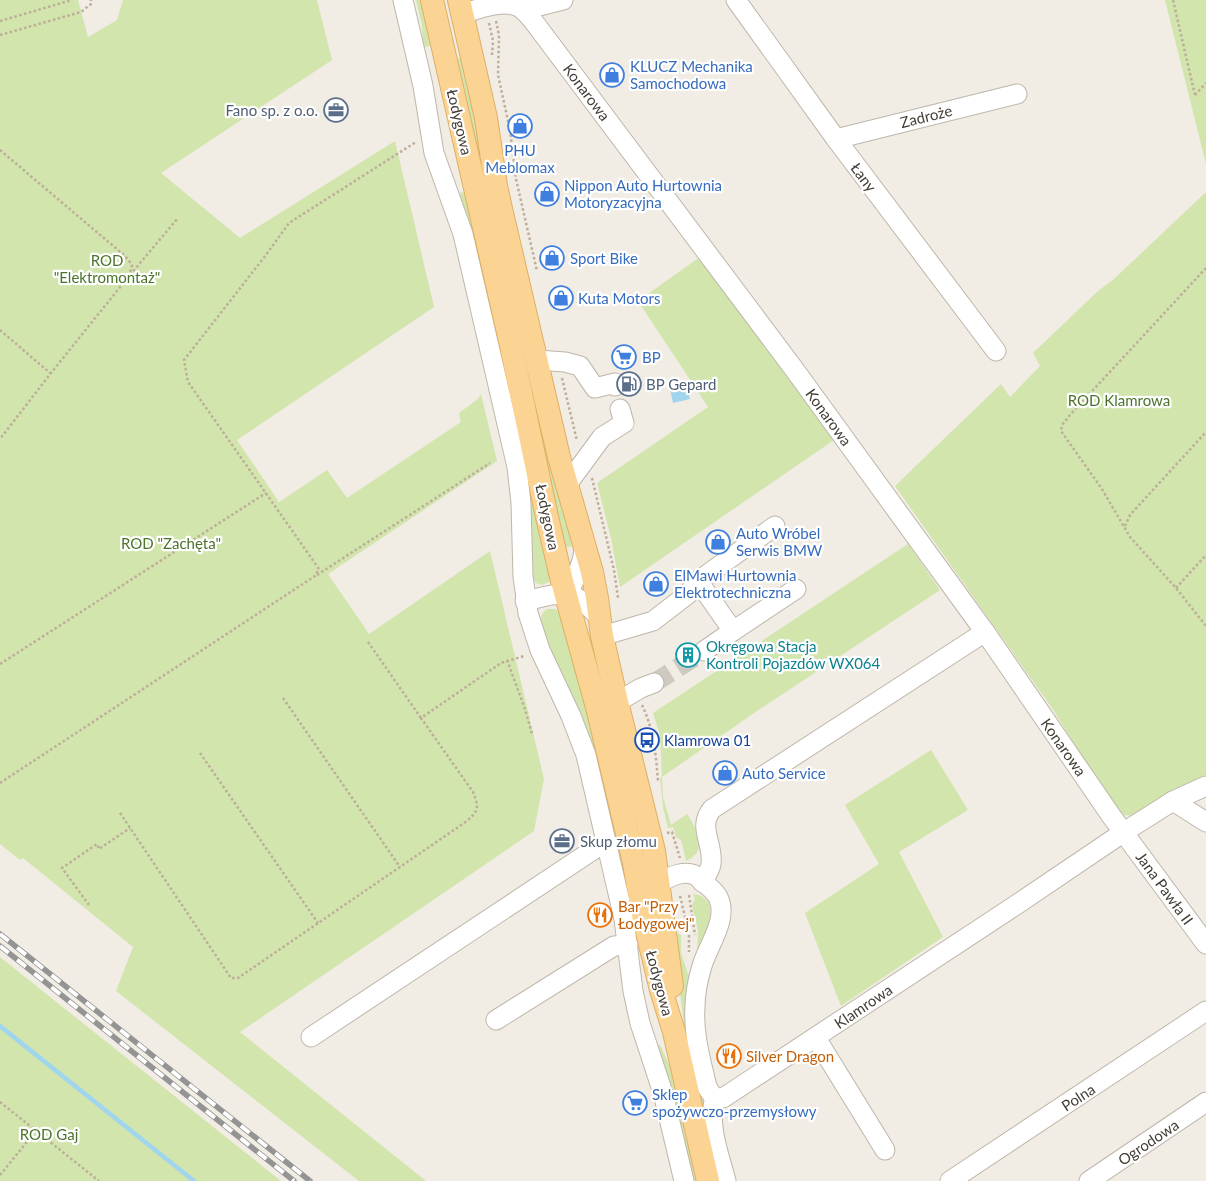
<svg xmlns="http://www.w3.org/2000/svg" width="1206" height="1181" viewBox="0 0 1206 1181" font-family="Lato,sans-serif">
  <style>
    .green { fill: #d1e5ad }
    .water { fill: #a1d5ed }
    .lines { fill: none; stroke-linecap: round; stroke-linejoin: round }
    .stream { stroke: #a1d5ed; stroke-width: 4.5 }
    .minor-tunnel { stroke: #cec9c1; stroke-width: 19; stroke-dasharray: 19 9; stroke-linecap: butt }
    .minor-casing { stroke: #bfb6aa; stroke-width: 21 }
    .major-casing { stroke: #dfaf64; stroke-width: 24 }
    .path { stroke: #bead99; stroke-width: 2.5; stroke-dasharray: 2.5 2.5; stroke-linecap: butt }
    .minor { stroke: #fff; stroke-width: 19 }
    .major { stroke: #fbd493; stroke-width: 22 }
    .rail-casing { stroke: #949494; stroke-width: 5.5 }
    .rail { stroke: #fff; stroke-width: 4; stroke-dasharray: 11; stroke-linecap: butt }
    .labels { text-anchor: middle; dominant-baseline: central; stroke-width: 4.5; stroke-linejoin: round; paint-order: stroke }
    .shop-label { font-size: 15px; fill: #366cbe; stroke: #fff; text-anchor: start }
    .street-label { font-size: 15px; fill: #433c34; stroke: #fff }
    .service-label { font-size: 15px; fill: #4e5e75; stroke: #fff; text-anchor: start }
    .park-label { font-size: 15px; fill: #4c732a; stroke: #fff }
    .culture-label { font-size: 15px; fill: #0d838f; stroke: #fff; text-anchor: start }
    .transit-label { font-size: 15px; fill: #164399; stroke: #fff; text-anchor: start }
    .food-label { font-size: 15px; fill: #c56008; stroke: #fff; text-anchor: start }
  </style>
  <rect width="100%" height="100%" fill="#f1ece4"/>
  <g class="green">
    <polygon points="0,0 78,0 88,37 117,20 123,0 317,0 332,60 161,173 240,238 395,141 434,307 237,440 279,502 327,470 347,498 461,422 459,413 478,399 481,394 497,461 328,574 369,634 490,551 544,779 543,784 534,831 240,1032 426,1181 359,1181 116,991 133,947 23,858 20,860 0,844"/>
    <polygon points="416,0 423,0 432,45 423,48 422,25"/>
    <polygon points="1165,0 1206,0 1206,164"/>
    <polygon points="464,57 493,207 572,546 565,548 455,59"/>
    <polygon points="463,192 469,203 551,578 549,582 542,585 536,583 532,575 466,216 459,194"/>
    <polygon points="1206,192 1206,775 1163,796 1134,816 1124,815 1115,810 1054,711 895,486 1001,384 1010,397 1040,366 1033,353 1098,291 1114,279"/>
    <polygon points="700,257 834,440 620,587 611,538 597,483 708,407 638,301"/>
    <path d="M908,544l32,46 -183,121 -95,66 1,20 8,28 16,-11c10,16 23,36 -1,47l-5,-21 -5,-3 -3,-10 -5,1 -5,-21 -3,-29 2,-1 -2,-42 -7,-22z"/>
    <path d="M547,609h8l12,10 69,298 -5,1 -79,-262c-5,-13 -20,-37 -5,-47z"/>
    <polygon points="931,750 968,810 899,852 943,937 841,1006 805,913 879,864 845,805"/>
    <path d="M693,894c33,3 10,46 4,63l1,-26 -6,-26 3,-6z"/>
    <polygon points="672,928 676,928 676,932 681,935 681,953 688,974 692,976 701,1093 721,1181 687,1050"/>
    <polygon points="0,957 281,1181 0,1181"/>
    <polygon points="660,1045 674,1075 699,1181 691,1181 656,1046"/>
  </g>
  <polygon class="water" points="685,381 690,399 673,403 669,385"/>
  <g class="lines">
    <polyline class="stream" points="0,1026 194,1181"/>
    <polyline class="minor-tunnel" points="654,683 704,651"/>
    <g class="minor-casing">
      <g id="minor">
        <polyline points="403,0 423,86 434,153 463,234 517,467 521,503 523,576 528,613 540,650 571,716 586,755 624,919 633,991 640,1023 663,1093 684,1181"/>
        <polyline points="736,0 836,139 996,351"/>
        <polyline points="523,10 563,0"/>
        <path d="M462,14c16,-5 39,-14 55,-8 7,3 12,10 17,16l260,347 191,263 127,185 94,127"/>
        <polyline points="836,139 1017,94"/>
        <polyline points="537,360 565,362 580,366 595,388 615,383 615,386"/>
        <polyline points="566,486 602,437 624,423 620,409"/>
        <polyline points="698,581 733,631 796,589"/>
        <path d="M566,594c11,-15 16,-29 19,-47"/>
        <path d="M525,601c38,-9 47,-14 75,17"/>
        <polyline points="602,636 653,621 688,594 698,581 775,526"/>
        <polyline points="704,651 733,631"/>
        <polyline points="617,702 641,688 654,683"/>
        <polyline points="1173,801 1206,822"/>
        <path d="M702,882c4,-6 8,-11 9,-18 3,-20 -14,-37 1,-55l273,-177"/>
        <path d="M660,883c10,-7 28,-15 39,-5 6,7 14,10 19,19 11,22 -10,48 -16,69 -4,13 -7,27 -7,41 -2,27 6,54 12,80 4,7 7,12 16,11l293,-193 108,-73 49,-31 33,-15"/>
        <polyline points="496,1020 614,946 628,945"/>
        <polyline points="311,1037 599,846 607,844"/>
        <polyline points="816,1038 885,1150"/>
        <path d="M715,1097c-8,28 4,57 11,84"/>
        <polyline points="950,1181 1206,1011"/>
        <polyline points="1089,1181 1206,1102"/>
      </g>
    </g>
    <g class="major-casing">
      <g id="major">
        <polyline points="432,0 510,341 547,517 562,581 598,711 634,863 644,920 661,990 674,1032 708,1181"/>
        <polyline points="459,0 486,118 496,186 502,213 559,457 592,572 597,598 602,636 617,702 654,851 672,986"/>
      </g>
    </g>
    <g class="path">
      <polyline points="1173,0 1195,95"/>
      <polyline points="0,21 72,0"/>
      <polyline points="496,21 499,35 498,75 510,130 516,179 537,271"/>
      <polyline points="489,23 493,41 492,55"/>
      <polyline points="0,35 81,12 91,4 91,0"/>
      <polyline points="1195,95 1206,83"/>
      <polyline points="0,150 125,256 132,265 129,276 51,373 0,439"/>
      <polyline points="1206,268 1070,415 1062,425 1061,431 1102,489 1130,537 1176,588 1206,626"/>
      <polyline points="130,275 178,218"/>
      <polyline points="0,330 50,373"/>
      <polyline points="562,378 577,441"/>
      <polyline points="592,478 614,570 618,598"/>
      <polyline points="1125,526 1130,515 1206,432"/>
      <polyline points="317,575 490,463"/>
      <polyline points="1176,588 1206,555"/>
      <polyline points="368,642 421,718"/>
      <polyline points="507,660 525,709 532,734"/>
      <polyline points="0,664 266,493"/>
      <polyline points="283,698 400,867"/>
      <path d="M642,705c12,25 14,50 16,77"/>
      <polyline points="200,753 318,923"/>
      <polyline points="0,783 315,576 319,569 188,382 184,360 266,255 289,223 416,142"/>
      <path d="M120,813l111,165h7l229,-157c12,-11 12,-13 6,-29l-52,-74 80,-55 23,-7"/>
      <polyline points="667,833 672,832 680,858"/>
      <polyline points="689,895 695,935"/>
      <polyline points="680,896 689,933 689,952"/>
      <polyline points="89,905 62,868 97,844 99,849 130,828"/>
      <polyline points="0,1102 99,1181"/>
      <polyline points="0,1175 36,1131"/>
    </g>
    <use href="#minor" class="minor"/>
    <use href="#major" class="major"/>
    <g class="rail-casing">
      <g id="rail">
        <polyline points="0,934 310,1181"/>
        <polyline points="0,946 294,1181"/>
      </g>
    </g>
    <use href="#rail" class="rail"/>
  </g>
  <defs>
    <g id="shop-ring" transform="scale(1.25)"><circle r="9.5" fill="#fff" stroke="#3f7fe0" stroke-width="1.5"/><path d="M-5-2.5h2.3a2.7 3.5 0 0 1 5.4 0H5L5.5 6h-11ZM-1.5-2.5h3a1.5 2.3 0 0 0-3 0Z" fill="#3f7fe0"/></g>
    <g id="office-ring" transform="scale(1.25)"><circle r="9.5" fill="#fff" stroke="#5c6f8a" stroke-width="1.5"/><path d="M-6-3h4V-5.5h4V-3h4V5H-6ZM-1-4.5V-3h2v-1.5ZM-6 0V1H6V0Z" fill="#5c6f8a"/></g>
    <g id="supermarket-ring" transform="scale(1.25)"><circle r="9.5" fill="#fff" stroke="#3f7fe0" stroke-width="1.5"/><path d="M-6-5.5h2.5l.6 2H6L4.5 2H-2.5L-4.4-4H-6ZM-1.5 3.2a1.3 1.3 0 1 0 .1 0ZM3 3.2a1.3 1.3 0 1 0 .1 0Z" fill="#3f7fe0"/></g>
    <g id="fuel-ring" transform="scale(1.25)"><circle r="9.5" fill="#fff" stroke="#5c6f8a" stroke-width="1.5"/><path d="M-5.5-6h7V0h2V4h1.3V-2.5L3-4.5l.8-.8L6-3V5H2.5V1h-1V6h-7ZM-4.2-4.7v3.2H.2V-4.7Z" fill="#5c6f8a"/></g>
    <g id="building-ring" transform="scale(1.25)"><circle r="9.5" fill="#fff" stroke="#0f9aa8" stroke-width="1.5"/><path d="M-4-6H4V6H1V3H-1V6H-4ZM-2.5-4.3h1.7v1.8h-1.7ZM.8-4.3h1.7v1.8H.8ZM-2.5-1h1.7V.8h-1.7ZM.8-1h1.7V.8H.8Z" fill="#0f9aa8"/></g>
    <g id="bus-ring" transform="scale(1.25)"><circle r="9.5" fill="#fff" stroke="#1a4fb4" stroke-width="1.5"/><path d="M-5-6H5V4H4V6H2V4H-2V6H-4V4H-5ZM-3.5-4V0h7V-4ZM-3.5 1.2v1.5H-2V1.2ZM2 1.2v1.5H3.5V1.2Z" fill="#1a4fb4"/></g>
    <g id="restaurant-ring" transform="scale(1.25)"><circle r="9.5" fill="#fff" stroke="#e8710a" stroke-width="1.5"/><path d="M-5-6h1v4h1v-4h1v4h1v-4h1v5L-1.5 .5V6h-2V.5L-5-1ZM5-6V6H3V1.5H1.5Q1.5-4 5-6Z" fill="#e8710a"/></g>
  </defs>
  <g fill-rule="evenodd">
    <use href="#shop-ring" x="612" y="75"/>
    <use href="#office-ring" x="336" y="110"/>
    <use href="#shop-ring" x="520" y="126"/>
    <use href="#shop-ring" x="547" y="194"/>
    <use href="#shop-ring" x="552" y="258"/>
    <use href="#shop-ring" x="561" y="298"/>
    <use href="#supermarket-ring" x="624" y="357"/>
    <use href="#fuel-ring" x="629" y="384"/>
    <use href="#shop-ring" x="718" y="542"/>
    <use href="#shop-ring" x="656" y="584"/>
    <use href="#building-ring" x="688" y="655"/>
    <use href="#bus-ring" x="647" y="740"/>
    <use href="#shop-ring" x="725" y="773"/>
    <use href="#office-ring" x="562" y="841"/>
    <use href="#restaurant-ring" x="600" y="915"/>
    <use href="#restaurant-ring" x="729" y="1056"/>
    <use href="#supermarket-ring" x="635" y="1103"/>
  </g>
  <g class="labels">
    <g class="shop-label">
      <text x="630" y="66">KLUCZ Mechanika<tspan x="630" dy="17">Samochodowa</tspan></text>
      <text x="520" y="150" text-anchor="middle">PHU<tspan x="520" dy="17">Meblomax</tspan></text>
      <text x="564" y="185">Nippon Auto Hurtownia<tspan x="564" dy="17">Motoryzacyjna</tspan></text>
      <text x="570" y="258">Sport Bike</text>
      <text x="578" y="298">Kuta Motors</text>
      <text x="642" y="357">BP</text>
      <text x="736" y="533">Auto Wróbel<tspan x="736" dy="17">Serwis BMW</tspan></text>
      <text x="674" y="575">ElMawi Hurtownia<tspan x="674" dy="17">Elektrotechniczna</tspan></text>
      <text x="742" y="773">Auto Service</text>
      <text x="652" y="1094">Sklep<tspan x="652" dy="17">spożywczo-przemysłowy</tspan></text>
    </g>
    <g class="street-label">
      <text transform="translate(587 92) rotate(53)">Konarowa</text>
      <text transform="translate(926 116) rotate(-14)">Zadroże</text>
      <text transform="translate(460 122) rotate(77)">Łodygowa</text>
      <text transform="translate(864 177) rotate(53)">Łany</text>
      <text transform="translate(829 417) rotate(54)">Konarowa</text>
      <text transform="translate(548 517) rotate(78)">Łodygowa</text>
      <text transform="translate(1064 747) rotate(55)">Konarowa</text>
      <text transform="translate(1165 888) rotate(54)">Jana Pawła II</text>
      <text transform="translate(660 983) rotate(75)">Łodygowa</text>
      <text transform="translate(863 1006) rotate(-34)">Klamrowa</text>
      <text transform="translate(1078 1097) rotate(-33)">Polna</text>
      <text transform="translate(1148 1142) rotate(-34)">Ogrodowa</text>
    </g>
    <g class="service-label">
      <text x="318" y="110" text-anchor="end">Fano sp. z o.o.</text>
      <text x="646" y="384">BP Gepard</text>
      <text x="580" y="841">Skup złomu</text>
    </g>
    <g class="park-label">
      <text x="107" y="260">ROD<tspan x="107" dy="17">"Elektromontaż"</tspan></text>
      <text x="1119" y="400">ROD Klamrowa</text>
      <text x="171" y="543">ROD "Zachęta"</text>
      <text x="49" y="1134">ROD Gaj</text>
    </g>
    <g class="culture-label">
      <text x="706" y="646">Okręgowa Stacja<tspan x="706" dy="17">Kontroli Pojazdów WX064</tspan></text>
    </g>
    <g class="transit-label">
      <text x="664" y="740">Klamrowa 01</text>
    </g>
    <g class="food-label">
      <text x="618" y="906">Bar "Przy<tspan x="618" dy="17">Łodygowej"</tspan></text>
      <text x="746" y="1056">Silver Dragon</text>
    </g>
  </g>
</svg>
